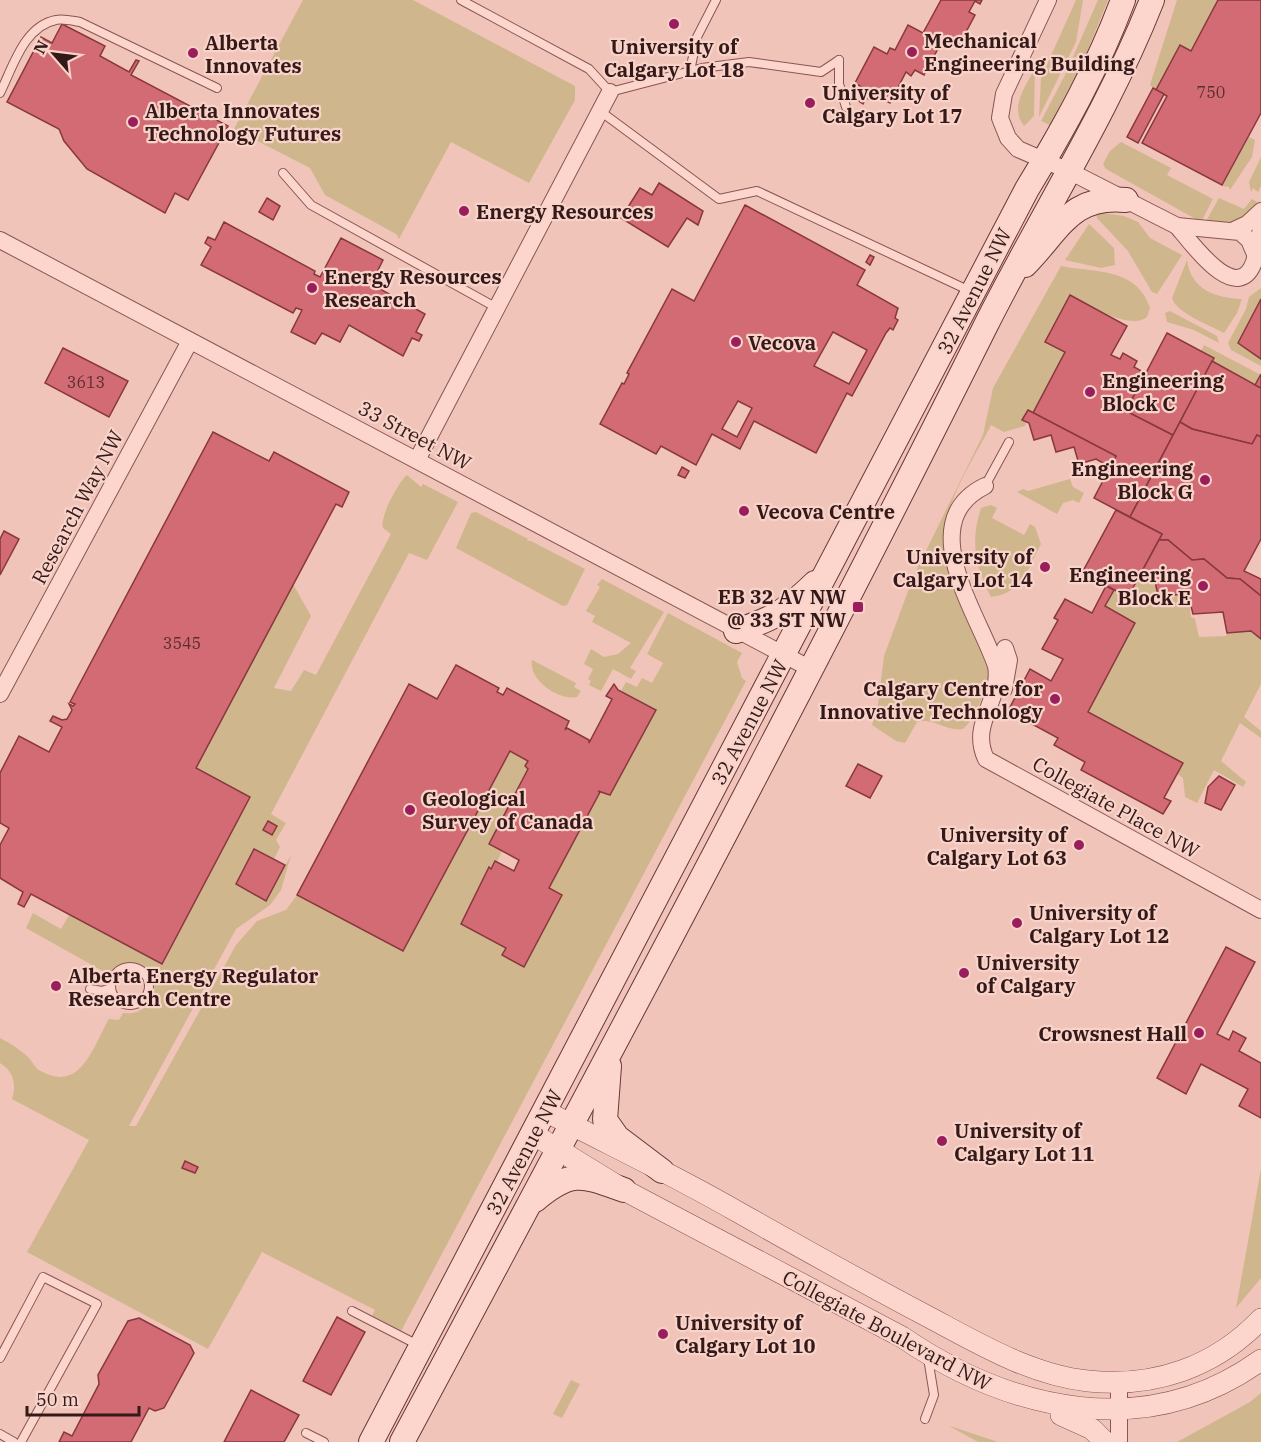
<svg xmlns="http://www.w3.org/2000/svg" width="1261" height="1442" viewBox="0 0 1261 1442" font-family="'IBM Plex Serif',serif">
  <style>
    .green { fill: #cfb68c }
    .building { fill: #d26b73; stroke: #89373e; stroke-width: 1.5; fill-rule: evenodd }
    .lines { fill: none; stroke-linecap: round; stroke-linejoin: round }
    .service-casing { stroke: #885552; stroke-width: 10 }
    .minor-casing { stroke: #885552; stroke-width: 18 }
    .tertiary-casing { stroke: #885552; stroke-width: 22 }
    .secondary-casing { stroke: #693736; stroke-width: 26 }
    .service { stroke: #fcd6cc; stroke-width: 8 }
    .minor { stroke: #fcd6cc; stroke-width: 16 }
    .tertiary { stroke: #fcd6cc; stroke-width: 21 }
    .secondary { stroke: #fcd6cc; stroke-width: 24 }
    .poi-dot { fill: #9b1e5c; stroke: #f8d3c9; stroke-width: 2 }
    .labels { text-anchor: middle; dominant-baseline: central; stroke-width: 4.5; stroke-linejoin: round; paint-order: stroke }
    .number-label { font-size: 16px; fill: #5c2e30 }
    .poi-label { font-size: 20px; font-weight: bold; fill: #351919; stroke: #f8d3c9; text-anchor: start }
    .street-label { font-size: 20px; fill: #351919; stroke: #f8d3c9 }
  </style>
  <rect width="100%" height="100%" fill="#f1c4b9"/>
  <g class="green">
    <polygon points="303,0 413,0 575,86 575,100 529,183 451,142 399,239 396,234 325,195 310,168 234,129"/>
    <polygon points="1076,0 1083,0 1076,42 1039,117 1041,78"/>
    <polygon points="1098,0 1108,0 1084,59 1050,125 1041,121 1065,75"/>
    <polygon points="1177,0 1218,0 1191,51 1156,90 1150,85"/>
    <path d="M1035,68l-1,48 -10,10c-15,-19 2,-40 11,-58z"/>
    <polygon points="1249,137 1255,140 1252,157 1230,190 1229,187 1222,186"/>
    <polygon points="1121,142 1171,168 1167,175 1213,199 1201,222 1106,169 1103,164 1110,151"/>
    <polygon points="1261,157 1261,186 1258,192 1253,188 1251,192 1249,182"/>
    <path d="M1219,198l25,11 8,-10 5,3c-11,21 -30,23 -52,21z"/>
    <polygon points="1096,212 1124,216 1138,222 1150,238 1182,255 1157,294 1152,292 1128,251 1097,218"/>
    <polygon points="1089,224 1114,248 1115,265 1101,268 1065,260"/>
    <path d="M1187,260c4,30 29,38 55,39l-5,14 -13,20c-13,-7 -49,-21 -52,-35z"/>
    <path d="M1061,266c34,7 76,1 89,42l-3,9c-17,14 -61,-13 -77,-21l-24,46 19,10 -32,61 -5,-3 -5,9 3,3 -1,4 -21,6 -13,-7c-18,36 -48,77 -46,118 1,49 46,95 45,134 0,8 -6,18 -10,25 -4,10 -8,19 -17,27 -17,3 -29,-12 -46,-7l-12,21 -9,-2 -24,-16 6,-21 6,-48 30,-81 69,-140 10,-47z"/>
    <polygon points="1261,288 1261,299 1238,343 1261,359 1261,366 1231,350 1228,343 1246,309 1249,297"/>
    <polygon points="1170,311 1217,336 1219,343 1194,330 1167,322 1165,313"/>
    <polygon points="1204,345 1261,375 1254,384 1212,361 1214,358 1201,351"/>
    <path d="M407,475l14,12 2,-3 35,18 -31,58 -18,-7 -138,261 15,9 -10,17 4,7 -6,12 -20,-10 -18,35 30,17 25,-46 -10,35 -11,15 -34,24 -107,197h7l100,-181 21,-24 29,-11 11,-15 106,56 107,-200 18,10 -3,5 3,3 -39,75 13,7 -5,11 -8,6 -28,56 45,24 -3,7 21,12 38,-72 -13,-7 51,-95 -2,-2 12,4 46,-85 -35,-19 5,-9 11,5 5,-9 10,5 11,-20 -16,-9 21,-41 74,40 -5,9 5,16 4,3 -345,650 -29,-15 3,-6 -113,-58 -54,97 -181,-97 62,-112 -77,-41c5,-15 1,-28 -12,-36v-25c10,5 19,11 27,18 5,4 7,11 12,14 42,25 54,-24 70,-51l10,1 4,-7c29,4 43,-30 19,-47l-20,-2 -14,10 -82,-46 7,-15 28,16 8,-14 93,49 88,-166 -54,-30 97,-184 18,32 -37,72 17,3 13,-21 12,5 75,-141 -8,-6c-4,-10 16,-47 24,-53z"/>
    <polygon points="1070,479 1073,487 1084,493 1079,503 1073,500 1063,503 1057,514 1017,492 1023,489 1028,491"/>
    <path d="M991,505l6,3 -5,10 32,17 6,-11 5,3 6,17c-14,26 -18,49 -50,53 -16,-32 -21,-55 -10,-89z"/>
    <polygon points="476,512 528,539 527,541 531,541 585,569 567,605 563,606 456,548 471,513"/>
    <polygon points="1154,576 1158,596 1188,594 1191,617 1195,619 1199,637 1226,636 1227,633 1251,631 1261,639 1261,684 1244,717 1261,731 1261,738 1240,723 1221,761 1246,782 1243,787 1214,770 1197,803 1185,797 1183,778 1088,712 1135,623 1105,606 1114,590 1128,597 1139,577"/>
    <polygon points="602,579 664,612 630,668 636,671 631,679 613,669 601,691 589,685 591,681 588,679 593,669 584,664 591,649 604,657 618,654 631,643 592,622 595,616 586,611 600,587 597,585"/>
    <path d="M532,660l44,23 -2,4 7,4 -4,6c-18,4 -49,-17 -45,-37z"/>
    <polygon points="1261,1169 1261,1278 1236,1308"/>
    <polygon points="571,1380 580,1384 562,1418 553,1414"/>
    <polygon points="1261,1393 1261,1442 1177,1442 1250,1402"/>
    <polygon points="949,1426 956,1428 998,1442 978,1442"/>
  </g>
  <g class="building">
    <polygon points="941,0 982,0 980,4 975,1 969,12 975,15 958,47 949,42 946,47 940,45 924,75 915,70 911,76 906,72 890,103 875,95 871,100 866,98 863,104 857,100 863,88 855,83 874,47 887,54 890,48 895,50 908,25 923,33"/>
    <polygon points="1218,0 1261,0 1261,113 1222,185 1142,143 1167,96 1156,90 1180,45 1191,51"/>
    <polygon points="62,24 105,46 100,56 129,72 136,60 139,61 131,75 228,126 188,200 175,193 165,213 87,169 64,141 59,129 7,102 41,37 52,43"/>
    <polygon points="1153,88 1164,94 1138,143 1127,137"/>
    <polygon points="659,183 703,211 698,225 687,218 668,247 621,218 640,188 652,195"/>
    <polygon points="267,198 280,206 273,220 259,212"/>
    <path d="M745,205l120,65 -8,15 41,23 -3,10 3,2 -5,10 -3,-2 -4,5 -34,63 -5,-3 -31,60 -62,-32 -14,28 -28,-15 -16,31 -35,-19 -5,8 -56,-30 22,-41 2,1 5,-10 -2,-1 45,-84 22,12zM833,332l34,18 -18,34 -35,-18zM738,401l14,7 -15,29 -15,-8z"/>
    <polygon points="224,222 315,271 314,274 320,277 341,238 383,260 371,284 425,314 416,332 422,335 419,341 412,338 403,356 349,325 340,342 322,333 315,344 291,332 302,310 296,308 293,313 201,265 211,247 205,243 208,237 215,240"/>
    <polygon points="870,255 874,257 870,265 866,262"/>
    <polygon points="1070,295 1127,326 1111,355 1120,359 1123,353 1137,361 1134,367 1145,373 1126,411 1173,435 1130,517 1094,498 1116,456 1033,413 1065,352 1045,342"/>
    <polygon points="1261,299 1261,359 1238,343"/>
    <polygon points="1167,333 1214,358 1173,435 1126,411"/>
    <polygon points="63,348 128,381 109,417 45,383"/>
    <polygon points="1212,361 1261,388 1261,437 1257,435 1252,444 1192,429 1180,422"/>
    <polygon points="1261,374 1261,388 1255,385"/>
    <polygon points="1028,410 1116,456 1110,467 1096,459 1079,464 1074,447 1056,452 1051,435 1034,440 1029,423 1022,420"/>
    <polygon points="1180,422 1192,429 1252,444 1257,435 1261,437 1261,539 1244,571 1261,579 1261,596 1240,579 1227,578 1204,559 1192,560 1168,540 1159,540 1162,534 1130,517"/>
    <polygon points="213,432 269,461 274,452 349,492 342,507 336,504 196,768 250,797 162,964 31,894 24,907 18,904 23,892 0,878 0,845 9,828 0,823 0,773 19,736 49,752 62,727 50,721 53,716 62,720 67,719 72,710 69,704 73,706 75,704 70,702"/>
    <polygon points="682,467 689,471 685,478 678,475"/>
    <polygon points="1116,510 1162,534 1128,597 1082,573"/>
    <polygon points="4,531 19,539 0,575 0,539"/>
    <polygon points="1159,540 1168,540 1192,560 1204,559 1227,578 1240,579 1261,596 1261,639 1251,631 1227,633 1223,612 1193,614 1188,594 1158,596 1154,576 1139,577"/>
    <polygon points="1106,586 1114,590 1105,606 1135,623 1088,712 1183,763 1164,798 1171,801 1163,814 1081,770 1085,762 1054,745 1058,738 1008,711 1030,669 1051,681 1063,659 1042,649 1058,620 1054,618 1065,599 1092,613"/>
    <polygon points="456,665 499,688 497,692 503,695 507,688 569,721 565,730 567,728 589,740 589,743 612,699 606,696 614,684 618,690 656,710 610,795 598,791 600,792 549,888 562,895 524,967 502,955 506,948 461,924 489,867 491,869 495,861 514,871 519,860 489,844 528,769 525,766 528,761 510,751 403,951 297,895 409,684 437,699"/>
    <polygon points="858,764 882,776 870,798 846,786"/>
    <polygon points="1219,776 1235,785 1221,810 1205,803 1208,787"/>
    <polygon points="268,821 277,826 272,835 263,830"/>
    <polygon points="254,849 285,865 266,901 236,884"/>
    <polygon points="1226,947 1255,962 1217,1034 1229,1040 1233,1031 1246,1038 1239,1051 1261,1063 1261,1118 1239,1106 1248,1089 1201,1064 1186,1094 1157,1078"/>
    <polygon points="185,1161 198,1167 195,1173 182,1168"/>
    <polygon points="337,1317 365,1332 331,1395 303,1381"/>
    <polygon points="139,1318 190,1345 194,1353 164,1408 155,1411 149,1408 131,1442 59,1442 64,1432 72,1436 99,1384 98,1375 128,1321"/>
    <polygon points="251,1390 299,1415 284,1442 224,1442"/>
  </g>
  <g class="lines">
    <g class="service-casing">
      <g id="service">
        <polyline points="461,0 589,69 610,92 702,68 749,62 821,72 839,60"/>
        <polyline points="839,60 839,84 846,107"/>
        <polyline points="690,71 697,37 716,0"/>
        <path d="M0,93c13,-26 24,-67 56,-73 7,-2 17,1 24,2l137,66"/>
        <polyline points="600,111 719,199 757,191 970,291"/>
        <polyline points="283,173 311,205 497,308"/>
        <polyline points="985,486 1009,442"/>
        <circle cx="130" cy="986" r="19"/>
        <polyline points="90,989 102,991 111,988"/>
        <polyline points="352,1311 418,1345"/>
        <polyline points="0,1358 43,1277 97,1304 21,1442"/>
        <polyline points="925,1419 934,1395 928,1358"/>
        <polyline points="306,1433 324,1442"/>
        <polyline points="0,1434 14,1442"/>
      </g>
    </g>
    <g class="minor-casing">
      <g id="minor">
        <polyline points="1048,0 1004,94 1000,118 1008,138 1018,149 1069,171 1177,226 1240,232 1249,240 1255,254"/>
        <path d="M1177,226c13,15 60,82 77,36 3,-10 4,-22 7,-33"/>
        <polyline points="1232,231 1247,224 1261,211"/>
        <polyline points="0,240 809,668"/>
        <polyline points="417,460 610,92"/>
        <path d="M985,486c-73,36 -6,129 11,180 6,35 -27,57 -10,93l275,151"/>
        <polyline points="1004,689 1009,660 1005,648"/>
        <polyline points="0,694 190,341"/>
        <polyline points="1119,1382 1119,1442"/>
      </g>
    </g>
    <g class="tertiary-casing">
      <g id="tertiary">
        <path d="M545,1111c65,34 131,65 193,101 62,35 124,70 187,103 51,27 105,60 163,66 67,7 127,-14 173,-62"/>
        <path d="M533,1134l91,56 278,147c110,75 245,105 359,23"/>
        <polyline points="1061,1415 1092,1429 1105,1442"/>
      </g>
    </g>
    <g class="secondary-casing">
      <g id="secondary">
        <path d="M1025,265c34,-34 46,-71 101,-65"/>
        <path d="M736,631c38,-12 50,-20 79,-48"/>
        <polyline points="609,1066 605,1120 617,1137 662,1171"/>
        <path d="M535,1200c37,-31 47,-25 89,-10"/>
        <path d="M371,1442l656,-1253c37,-61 71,-122 96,-189"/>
        <path d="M402,1442c198,-370 396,-740 583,-1115 55,-110 122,-213 167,-327"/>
      </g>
    </g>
    <use href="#service" class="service"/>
    <use href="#minor" class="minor"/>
    <use href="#tertiary" class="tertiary"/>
    <use href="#secondary" class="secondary"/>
  </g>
  <g class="poi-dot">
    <circle cx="674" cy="24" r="6"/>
    <circle cx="912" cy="52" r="6"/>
    <circle cx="193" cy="53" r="6"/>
    <circle cx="810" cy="103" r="6"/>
    <circle cx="133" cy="122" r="6"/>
    <circle cx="464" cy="211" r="6"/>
    <circle cx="312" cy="288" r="6"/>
    <circle cx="736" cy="342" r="6"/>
    <circle cx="1090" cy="392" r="6"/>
    <circle cx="1205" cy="480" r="6"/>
    <circle cx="744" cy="511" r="6"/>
    <circle cx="1045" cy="567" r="6"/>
    <circle cx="1203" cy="586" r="6"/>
    <rect x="852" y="601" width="12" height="12" rx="3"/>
    <circle cx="1055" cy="699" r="6"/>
    <circle cx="410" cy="810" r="6"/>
    <circle cx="1079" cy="845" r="6"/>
    <circle cx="1017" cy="923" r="6"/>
    <circle cx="964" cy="973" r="6"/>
    <circle cx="56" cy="986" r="6"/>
    <circle cx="1199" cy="1033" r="6"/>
    <circle cx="942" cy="1141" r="6"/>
    <circle cx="663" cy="1334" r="6"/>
  </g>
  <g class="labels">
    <g class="number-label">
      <text x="1211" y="92">750</text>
      <text x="86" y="382">3613</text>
      <text x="182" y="643">3545</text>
    </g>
    <g class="poi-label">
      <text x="924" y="40">Mechanical<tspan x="924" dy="23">Engineering Building</tspan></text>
      <text x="205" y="42">Alberta<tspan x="205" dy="23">Innovates</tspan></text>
      <text x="674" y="46" text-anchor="middle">University of<tspan x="674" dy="23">Calgary Lot 18</tspan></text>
      <text x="822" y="92">University of<tspan x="822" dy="23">Calgary Lot 17</tspan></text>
      <text x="145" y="110">Alberta Innovates<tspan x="145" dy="23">Technology Futures</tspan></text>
      <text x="476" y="211">Energy Resources</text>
      <text x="324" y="276">Energy Resources<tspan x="324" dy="23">Research</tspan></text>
      <text x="748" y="342">Vecova</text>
      <text x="1102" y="380">Engineering<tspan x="1102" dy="23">Block C</tspan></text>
      <text x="1193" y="468" text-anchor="end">Engineering<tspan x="1193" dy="23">Block G</tspan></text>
      <text x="756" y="511">Vecova Centre</text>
      <text x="1033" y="556" text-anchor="end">University of<tspan x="1033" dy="23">Calgary Lot 14</tspan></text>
      <text x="1191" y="574" text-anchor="end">Engineering<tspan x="1191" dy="23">Block E</tspan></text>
      <text x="846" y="596" text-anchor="end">EB 32 AV NW<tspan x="846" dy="23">@ 33 ST NW</tspan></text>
      <text x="1043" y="688" text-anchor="end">Calgary Centre for<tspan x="1043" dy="23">Innovative Technology</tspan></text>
      <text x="422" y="798">Geological<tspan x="422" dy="23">Survey of Canada</tspan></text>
      <text x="1067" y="834" text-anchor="end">University of<tspan x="1067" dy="23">Calgary Lot 63</tspan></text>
      <text x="1029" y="912">University of<tspan x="1029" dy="23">Calgary Lot 12</tspan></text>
      <text x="976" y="962">University<tspan x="976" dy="23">of Calgary</tspan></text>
      <text x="68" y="975">Alberta Energy Regulator<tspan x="68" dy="23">Research Centre</tspan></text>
      <text x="1187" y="1033" text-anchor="end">Crowsnest Hall</text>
      <text x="954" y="1130">University of<tspan x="954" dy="23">Calgary Lot 11</tspan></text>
      <text x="675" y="1322">University of<tspan x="675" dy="23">Calgary Lot 10</tspan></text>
    </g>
    <g class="street-label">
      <text transform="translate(974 291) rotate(-63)">32 Avenue NW</text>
      <text transform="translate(415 435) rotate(28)">33 Street NW</text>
      <text transform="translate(77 507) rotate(-62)">Research Way NW</text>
      <text transform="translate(749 722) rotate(-62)">32 Avenue NW</text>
      <text transform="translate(1116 807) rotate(29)">Collegiate Place NW</text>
      <text transform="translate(524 1152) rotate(-62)">32 Avenue NW</text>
      <text transform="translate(887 1330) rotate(28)">Collegiate Boulevard NW</text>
    </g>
  </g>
  <g transform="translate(54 54) rotate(298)" stroke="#f8d3c9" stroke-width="4.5" paint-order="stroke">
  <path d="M0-4.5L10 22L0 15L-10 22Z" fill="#351919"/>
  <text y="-9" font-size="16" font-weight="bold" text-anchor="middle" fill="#351919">N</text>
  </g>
  <path d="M27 1406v9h112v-9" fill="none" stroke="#351919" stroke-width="3"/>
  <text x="36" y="1406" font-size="18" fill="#351919" stroke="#f8d3c9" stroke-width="4.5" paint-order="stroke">50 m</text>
</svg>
